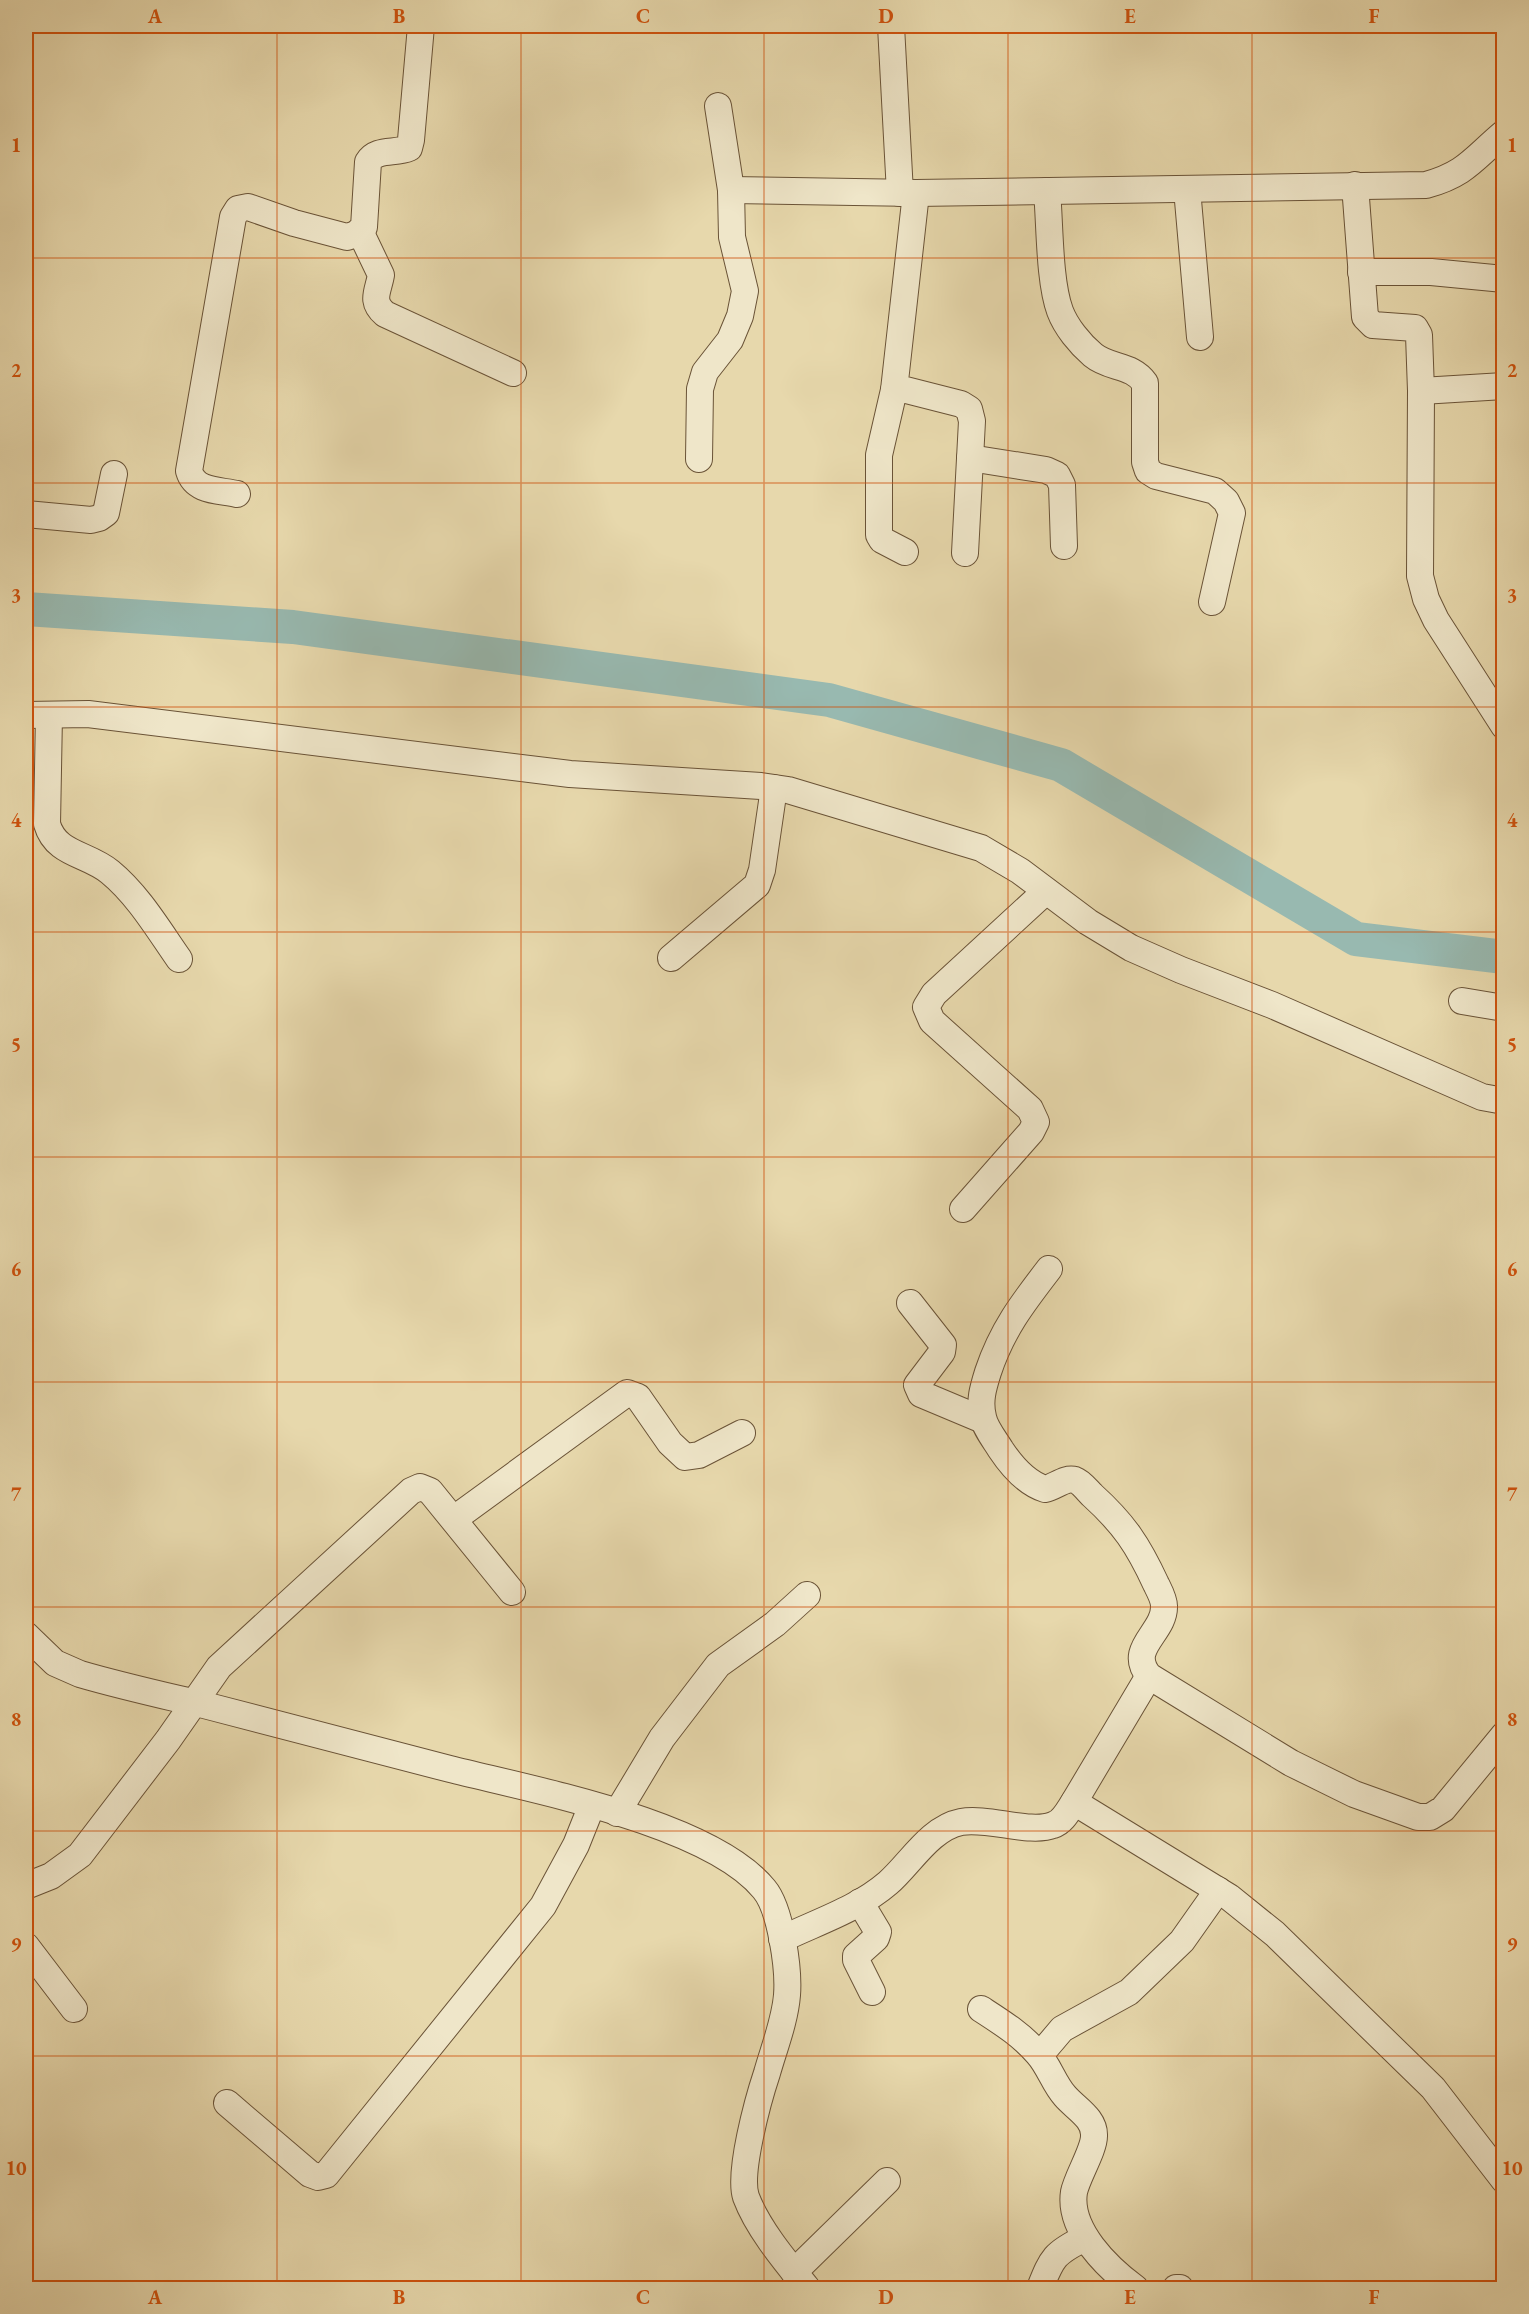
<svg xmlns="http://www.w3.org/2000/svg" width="1529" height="2314" viewBox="0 0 1529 2314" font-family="'EB Garamond',serif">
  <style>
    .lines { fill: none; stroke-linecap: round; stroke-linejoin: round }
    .river { stroke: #98b9b0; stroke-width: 34 }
    .minor-casing { stroke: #6a5337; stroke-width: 28 }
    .minor { stroke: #efe6c9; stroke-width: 26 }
    .grid { fill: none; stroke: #cf520d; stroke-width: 1.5; stroke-opacity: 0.55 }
    .neatline { fill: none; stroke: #cf520d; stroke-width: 2 }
    .grid-label { font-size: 20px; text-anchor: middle; font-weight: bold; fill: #cf520d }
  </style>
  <rect width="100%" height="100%" fill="#e7d8ac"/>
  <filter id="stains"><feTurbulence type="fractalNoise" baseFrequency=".00333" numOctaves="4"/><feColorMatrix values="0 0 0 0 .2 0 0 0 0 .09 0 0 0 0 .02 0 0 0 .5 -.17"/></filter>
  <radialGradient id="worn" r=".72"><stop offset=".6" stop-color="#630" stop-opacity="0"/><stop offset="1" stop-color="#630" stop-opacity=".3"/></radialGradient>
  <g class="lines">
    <polyline class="river" points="26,609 293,627 829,700 1061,765 1356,939 1504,957"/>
    <g class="minor-casing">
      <g id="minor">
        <polyline points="891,26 900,193"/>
        <polyline points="1355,185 1365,317 1373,325 1415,328 1419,335 1421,391 1420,576 1426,599 1436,620 1504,726"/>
        <polyline points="1187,189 1200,337"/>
        <path d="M731,190l185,3 510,-8c40,-11 47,-26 78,-52"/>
        <path d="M1047,191c3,34 2,90 13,120 6,16 20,33 33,44 17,14 39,9 52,28v79l3,9 8,5 59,15 11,10 6,12 -20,89"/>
        <polyline points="916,193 894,390 906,390 961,404 969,409 972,421 965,553"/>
        <path d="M360,231l21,44c-3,17 -11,26 4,39l128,59"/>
        <polyline points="1361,272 1431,272 1504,279"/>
        <polyline points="894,390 879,455 879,535 882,540 905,552"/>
        <polyline points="1421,391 1504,386"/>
        <polyline points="970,458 1046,470 1057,475 1062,485 1064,546"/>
        <polyline points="699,459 700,389 705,372 730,340 740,316 745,291 732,237 731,190 718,106"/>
        <path d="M237,494c-18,-4 -42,-2 -48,-23l44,-254 5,-8 10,-2 46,16 53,14 9,-3 8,-7 4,-65c8,-14 27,-8 41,-14l2,-8 10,-114"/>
        <polyline points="26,514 91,520 99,518 106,513 114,474"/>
        <polyline points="26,715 88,714 570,774 761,786 788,790 981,848 1020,871 1088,922 1131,948 1181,970 1272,1005 1482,1097 1504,1101"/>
        <path d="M49,715l-2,109c9,31 40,29 63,48 28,23 48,57 69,87"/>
        <polyline points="671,958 757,885 762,870 774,788"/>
        <polyline points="1462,1001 1504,1008"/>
        <polyline points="963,1209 1031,1132 1036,1122 1030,1109 932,1021 926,1007 934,994 1046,891"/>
        <path d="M1049,1269c-27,35 -47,61 -61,103 -5,16 -9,29 -5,45 2,11 12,23 18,33 10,15 25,33 44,39 10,-2 20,-12 30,-9 6,2 12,10 17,15 32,29 46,50 64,89 3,6 8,15 8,22 1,27 -38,42 -15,70l142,87 63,31 64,23h12l13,-8 61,-74"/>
        <polyline points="910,1303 943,1345 942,1352 917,1385 921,1394 983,1420"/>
        <polyline points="454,1519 627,1393 638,1397 670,1443 685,1457 699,1455 742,1433"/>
        <path d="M26,1635l29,28 25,11c41,12 82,21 124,31 82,21 164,42 246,64 83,21 260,54 314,120 17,20 25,81 23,106 -2,26 -13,53 -20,78 -9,27 -29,100 -21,124 12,32 40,65 61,91"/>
        <polyline points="1074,1802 1229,1897 1275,1934 1433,2088 1504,2180"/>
        <polyline points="617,1813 662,1738 718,1665 775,1624 807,1595"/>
        <polyline points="26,1886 51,1876 80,1855 168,1740 219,1667 411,1491 420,1487 430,1491 512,1592"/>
        <polyline points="860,1902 878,1932 876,1938 856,1956 856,1960 872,1992"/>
        <path d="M782,1939c35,-17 76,-30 106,-56 22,-19 42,-55 73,-61 27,-5 69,12 92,3 10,-3 15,-14 21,-23l75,-126"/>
        <polyline points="26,1946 74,2009"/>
        <path d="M981,2009c20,13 41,26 57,45 11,12 16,30 27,42 10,12 30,22 29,40 0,14 -17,41 -20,56 -6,38 34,76 61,96"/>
        <polyline points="1040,2055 1062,2029 1129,1992 1182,1941 1218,1890"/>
        <polyline points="227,2103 310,2174 318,2177 326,2175 543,1906 576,1845 592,1805"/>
        <polyline points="794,2272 887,2181"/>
        <path d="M1040,2288c12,-30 14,-35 45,-50"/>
        <polyline points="1176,2288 1180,2288"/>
      </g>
    </g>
    <use href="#minor" class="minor"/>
  </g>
  <path class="grid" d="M277,26v2262M521,26v2262M764,26v2262M1008,26v2262M1252,26v2262M26,258h1478M26,483h1478M26,707h1478M26,932h1478M26,1157h1478M26,1382h1478M26,1607h1478M26,1831h1478M26,2056h1478"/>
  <rect width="1529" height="2314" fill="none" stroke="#e7d8ac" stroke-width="66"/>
  <rect x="33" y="33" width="1463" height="2248" class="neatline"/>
  <g class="grid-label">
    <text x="155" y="23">A</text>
    <text x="399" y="23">B</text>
    <text x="643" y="23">C</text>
    <text x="886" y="23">D</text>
    <text x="1130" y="23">E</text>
    <text x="1374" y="23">F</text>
    <text x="16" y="152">1</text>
    <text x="1512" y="152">1</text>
    <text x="16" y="377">2</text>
    <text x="1512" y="377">2</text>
    <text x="16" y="602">3</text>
    <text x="1512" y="602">3</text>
    <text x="16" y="827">4</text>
    <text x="1512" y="827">4</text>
    <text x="16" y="1051">5</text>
    <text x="1512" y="1051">5</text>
    <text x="16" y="1276">6</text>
    <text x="1512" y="1276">6</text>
    <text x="16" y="1501">7</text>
    <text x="1512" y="1501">7</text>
    <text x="16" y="1726">8</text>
    <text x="1512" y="1726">8</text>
    <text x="16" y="1951">9</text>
    <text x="1512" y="1951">9</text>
    <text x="16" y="2175">10</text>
    <text x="1512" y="2175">10</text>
    <text x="155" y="2304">A</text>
    <text x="399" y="2304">B</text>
    <text x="643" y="2304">C</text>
    <text x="886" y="2304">D</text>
    <text x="1130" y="2304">E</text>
    <text x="1374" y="2304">F</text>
  </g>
  <rect width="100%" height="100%" filter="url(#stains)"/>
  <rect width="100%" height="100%" fill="url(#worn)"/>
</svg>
